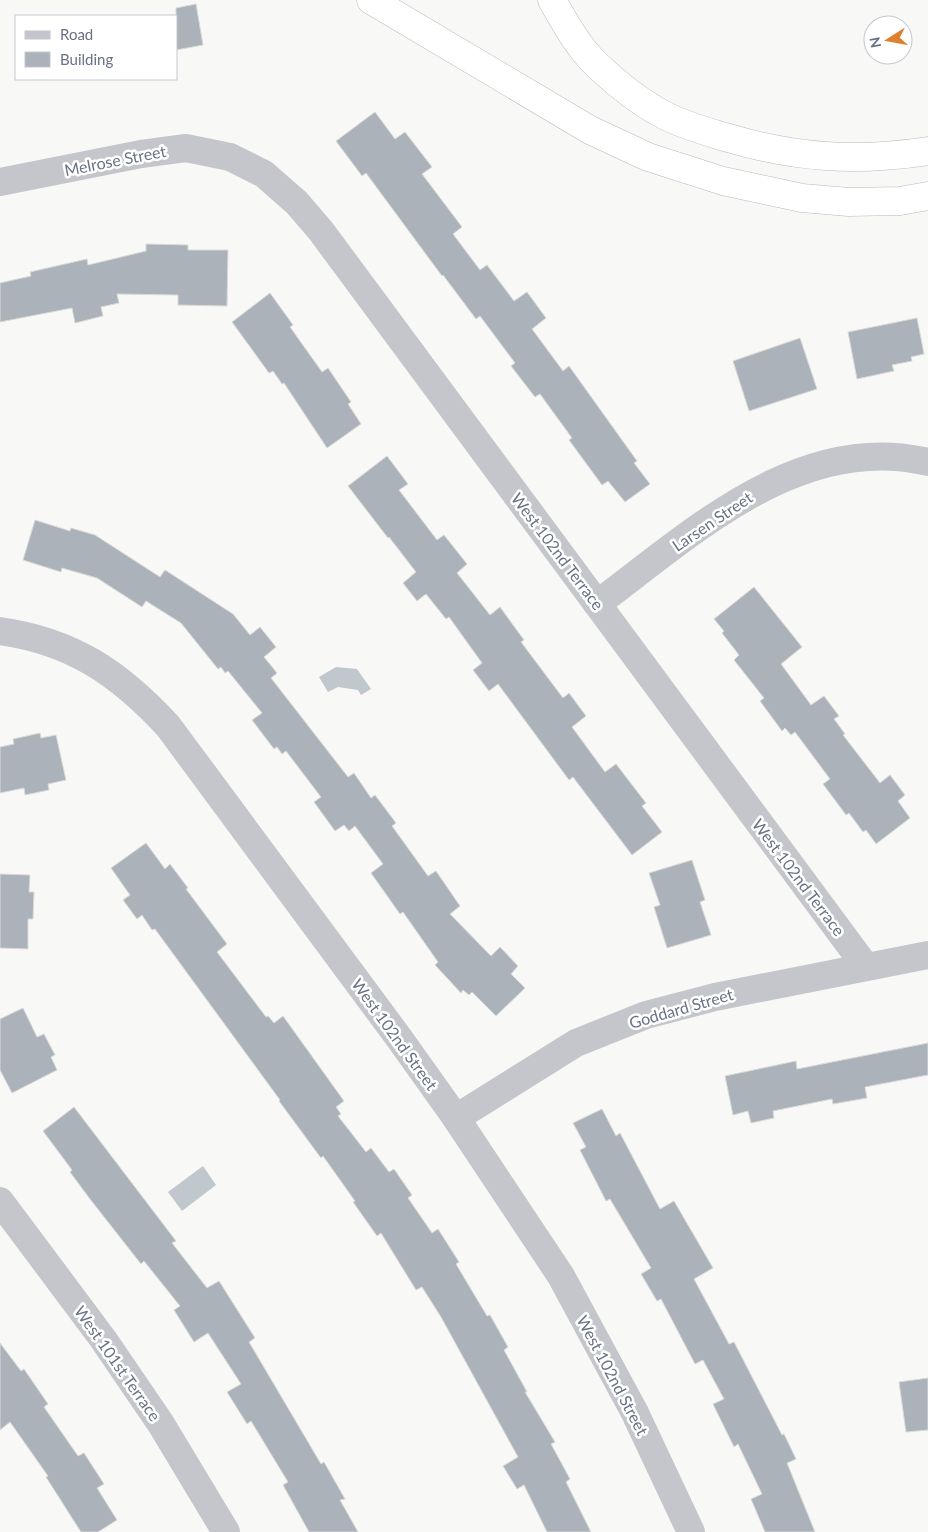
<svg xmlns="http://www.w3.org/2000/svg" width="928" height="1532" viewBox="0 0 928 1532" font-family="Lato,sans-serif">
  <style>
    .water { fill: #c0c7cd }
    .building { fill: #acb2ba; stroke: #d9dad8 }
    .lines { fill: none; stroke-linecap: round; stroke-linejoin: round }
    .highway-casing { stroke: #b7b9bd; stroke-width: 29 }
    .street { stroke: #c4c6cb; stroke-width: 28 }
    .highway { stroke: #fff; stroke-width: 28 }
    .labels { text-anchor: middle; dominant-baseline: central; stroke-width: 5; stroke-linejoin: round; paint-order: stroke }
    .street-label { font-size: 16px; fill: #687286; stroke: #fff }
  </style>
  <rect width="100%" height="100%" fill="#f8f8f6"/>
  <g class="water">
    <polygon points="336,667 357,669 371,689 361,695 358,690 338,687 328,692 319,677"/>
    <polygon points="203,1166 216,1185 182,1211 168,1192"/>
  </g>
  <g class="building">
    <polygon points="196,4 203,45 176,50 176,8"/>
    <polygon points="375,112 395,139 405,132 432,167 422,174 462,227 453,234 480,270 487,265 514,301 527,292 546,318 532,329 563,371 569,366 637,461 634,463 650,484 625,502 608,481 602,485 569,440 572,438 540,394 535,397 511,366 515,363 480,316 476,319 443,275 442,276 366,173 362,176 336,141"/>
    <polygon points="146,244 188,245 188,250 228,250 227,306 178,305 178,295 117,294 119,303 101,307 103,316 75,323 72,308 0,322 0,283 31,276 30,272 87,259 88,265 146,251"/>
    <polygon points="270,293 293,325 290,327 322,372 328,368 351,402 348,404 361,424 327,448 284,383 282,384 273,371 269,373 232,322"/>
    <polygon points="917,318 924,354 911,357 912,361 892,365 894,371 857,379 848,332"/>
    <polygon points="800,338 817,389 749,411 733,361"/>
    <polygon points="387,456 408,484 399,490 437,540 444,535 467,564 457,573 490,615 500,607 524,640 521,642 563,698 569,693 586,716 572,727 605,772 616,764 646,803 642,806 662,832 632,855 573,777 569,780 498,684 489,691 473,670 482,663 449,617 446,619 426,594 417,601 403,583 416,572 389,537 388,538 348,486"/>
    <polygon points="35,520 70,531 71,528 95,535 160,577 165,570 233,614 250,635 260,627 276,647 264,657 277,673 271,678 348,777 354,773 371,798 375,795 396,823 392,826 428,876 436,871 460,906 450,914 491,956 500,947 518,966 511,974 525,988 496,1016 472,992 469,995 463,990 461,993 435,965 438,962 403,912 400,914 371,873 383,864 355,826 349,831 344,825 335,831 314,802 321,797 286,751 282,754 277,747 274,749 252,720 262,713 228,671 225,673 221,667 218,669 181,623 146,601 142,607 97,578 62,568 61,572 23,560"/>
    <polygon points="754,587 802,647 781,664 811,705 824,696 839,716 834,719 845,734 843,735 880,783 890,775 905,795 898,801 910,818 876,844 866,830 863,832 849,813 846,815 823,784 830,779 795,732 791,735 785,728 782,731 760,701 764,698 734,660 739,655 722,633 724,631 714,619"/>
    <polygon points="40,733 41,738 56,735 66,780 48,784 49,790 25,795 24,788 0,793 0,747 14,744 13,739"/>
    <polygon points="146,843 165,869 170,864 188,888 186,889 227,944 217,952 266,1017 268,1016 274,1023 283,1016 344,1101 336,1107 341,1114 338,1116 366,1152 371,1148 389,1172 394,1169 412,1195 408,1198 432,1233 438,1229 459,1262 456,1264 487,1316 490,1315 508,1347 504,1350 527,1392 525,1392 555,1442 551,1444 570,1479 566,1482 591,1532 547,1532 524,1485 517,1489 503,1466 518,1457 441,1317 422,1287 416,1290 381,1233 377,1236 353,1202 355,1201 323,1156 321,1158 279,1101 280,1100 155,929 152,930 142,915 137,919 123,900 130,895 111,868"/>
    <polygon points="692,860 705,900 700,902 711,935 667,948 654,907 660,905 649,873"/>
    <polygon points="0,874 30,875 29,892 34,892 33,919 28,919 28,949 0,948"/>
    <polygon points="23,1008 37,1037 44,1034 55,1055 51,1057 57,1070 12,1093 0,1070 0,1019"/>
    <polygon points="928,1043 928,1075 865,1087 867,1098 833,1104 832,1099 773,1111 774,1118 751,1123 748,1111 733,1115 725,1076 796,1061 797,1069"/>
    <polygon points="74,1107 176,1241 172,1243 207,1288 219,1281 255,1338 249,1342 321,1464 324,1462 345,1499 340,1500 358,1532 309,1532 283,1485 288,1482 251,1421 247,1424 227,1392 241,1384 208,1333 194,1342 174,1310 180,1306 144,1261 141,1264 90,1199 70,1172 72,1170 43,1131"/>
    <polygon points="602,1109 616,1136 620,1133 660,1209 674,1201 713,1268 694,1279 729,1344 734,1342 782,1435 784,1434 796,1459 787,1463 815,1532 765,1532 751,1499 762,1494 738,1444 734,1447 713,1404 724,1399 703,1360 695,1364 661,1299 657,1301 641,1274 651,1268 610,1199 606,1201 580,1150 586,1147 573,1123"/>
    <polygon points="0,1343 21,1371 24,1369 48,1404 44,1407 78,1456 84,1453 104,1484 97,1488 117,1520 98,1532 81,1532 46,1477 48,1476 10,1422 0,1430"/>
    <polygon points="928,1378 928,1430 906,1432 899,1382"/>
  </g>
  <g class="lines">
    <g class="highway-casing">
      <g id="highway">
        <polyline points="371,0 590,130 648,157 723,181 802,198 849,202 900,201 928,196"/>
        <path d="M552,0c13,23 26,47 45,65 19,18 44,38 67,50 19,10 41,16 61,22 70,21 131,25 203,14"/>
      </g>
    </g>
    <g class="street">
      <polyline points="0,182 141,154 186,148 230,157 264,174 297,203 321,231 866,967"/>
      <path d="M597,604c94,-70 203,-173 331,-142"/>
      <path d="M0,631c72,10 119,42 168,95l231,312 57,80 105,158 74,137 56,119"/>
      <polyline points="456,1118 576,1043 646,1015 715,997 928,955"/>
      <polyline points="0,1201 103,1339 161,1424 226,1532"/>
    </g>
    <use href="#highway" class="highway"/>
  </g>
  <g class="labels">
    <g class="street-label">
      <text transform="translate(115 160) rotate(-11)">Melrose Street</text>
      <text transform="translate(712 521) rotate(-34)">Larsen Street</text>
      <text transform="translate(558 551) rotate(53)">West 102nd Terrace</text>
      <text transform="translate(799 877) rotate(53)">West 102nd Terrace</text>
      <text transform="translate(681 1008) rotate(-16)">Goddard Street</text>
      <text transform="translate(395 1034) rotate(54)">West 102nd Street</text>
      <text transform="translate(118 1363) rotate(55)">West 101st Terrace</text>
      <text transform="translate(613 1375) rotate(62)">West 102nd Street</text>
    </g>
  </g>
  <rect x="15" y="15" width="162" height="65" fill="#ffffff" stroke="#c3c7cf"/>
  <rect x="25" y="31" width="25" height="8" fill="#c4c6cb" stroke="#c3c7cf"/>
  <text x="60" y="40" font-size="15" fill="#687286">Road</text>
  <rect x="25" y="52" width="25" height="15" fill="#acb2ba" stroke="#c3c7cf"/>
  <text x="60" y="65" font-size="15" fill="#687286">Building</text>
  <g transform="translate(888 40) rotate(259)"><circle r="24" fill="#ffffff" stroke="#c3c7cf"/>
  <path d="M0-4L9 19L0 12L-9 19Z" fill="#de8030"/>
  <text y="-8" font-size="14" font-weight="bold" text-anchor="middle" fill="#687286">N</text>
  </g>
</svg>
